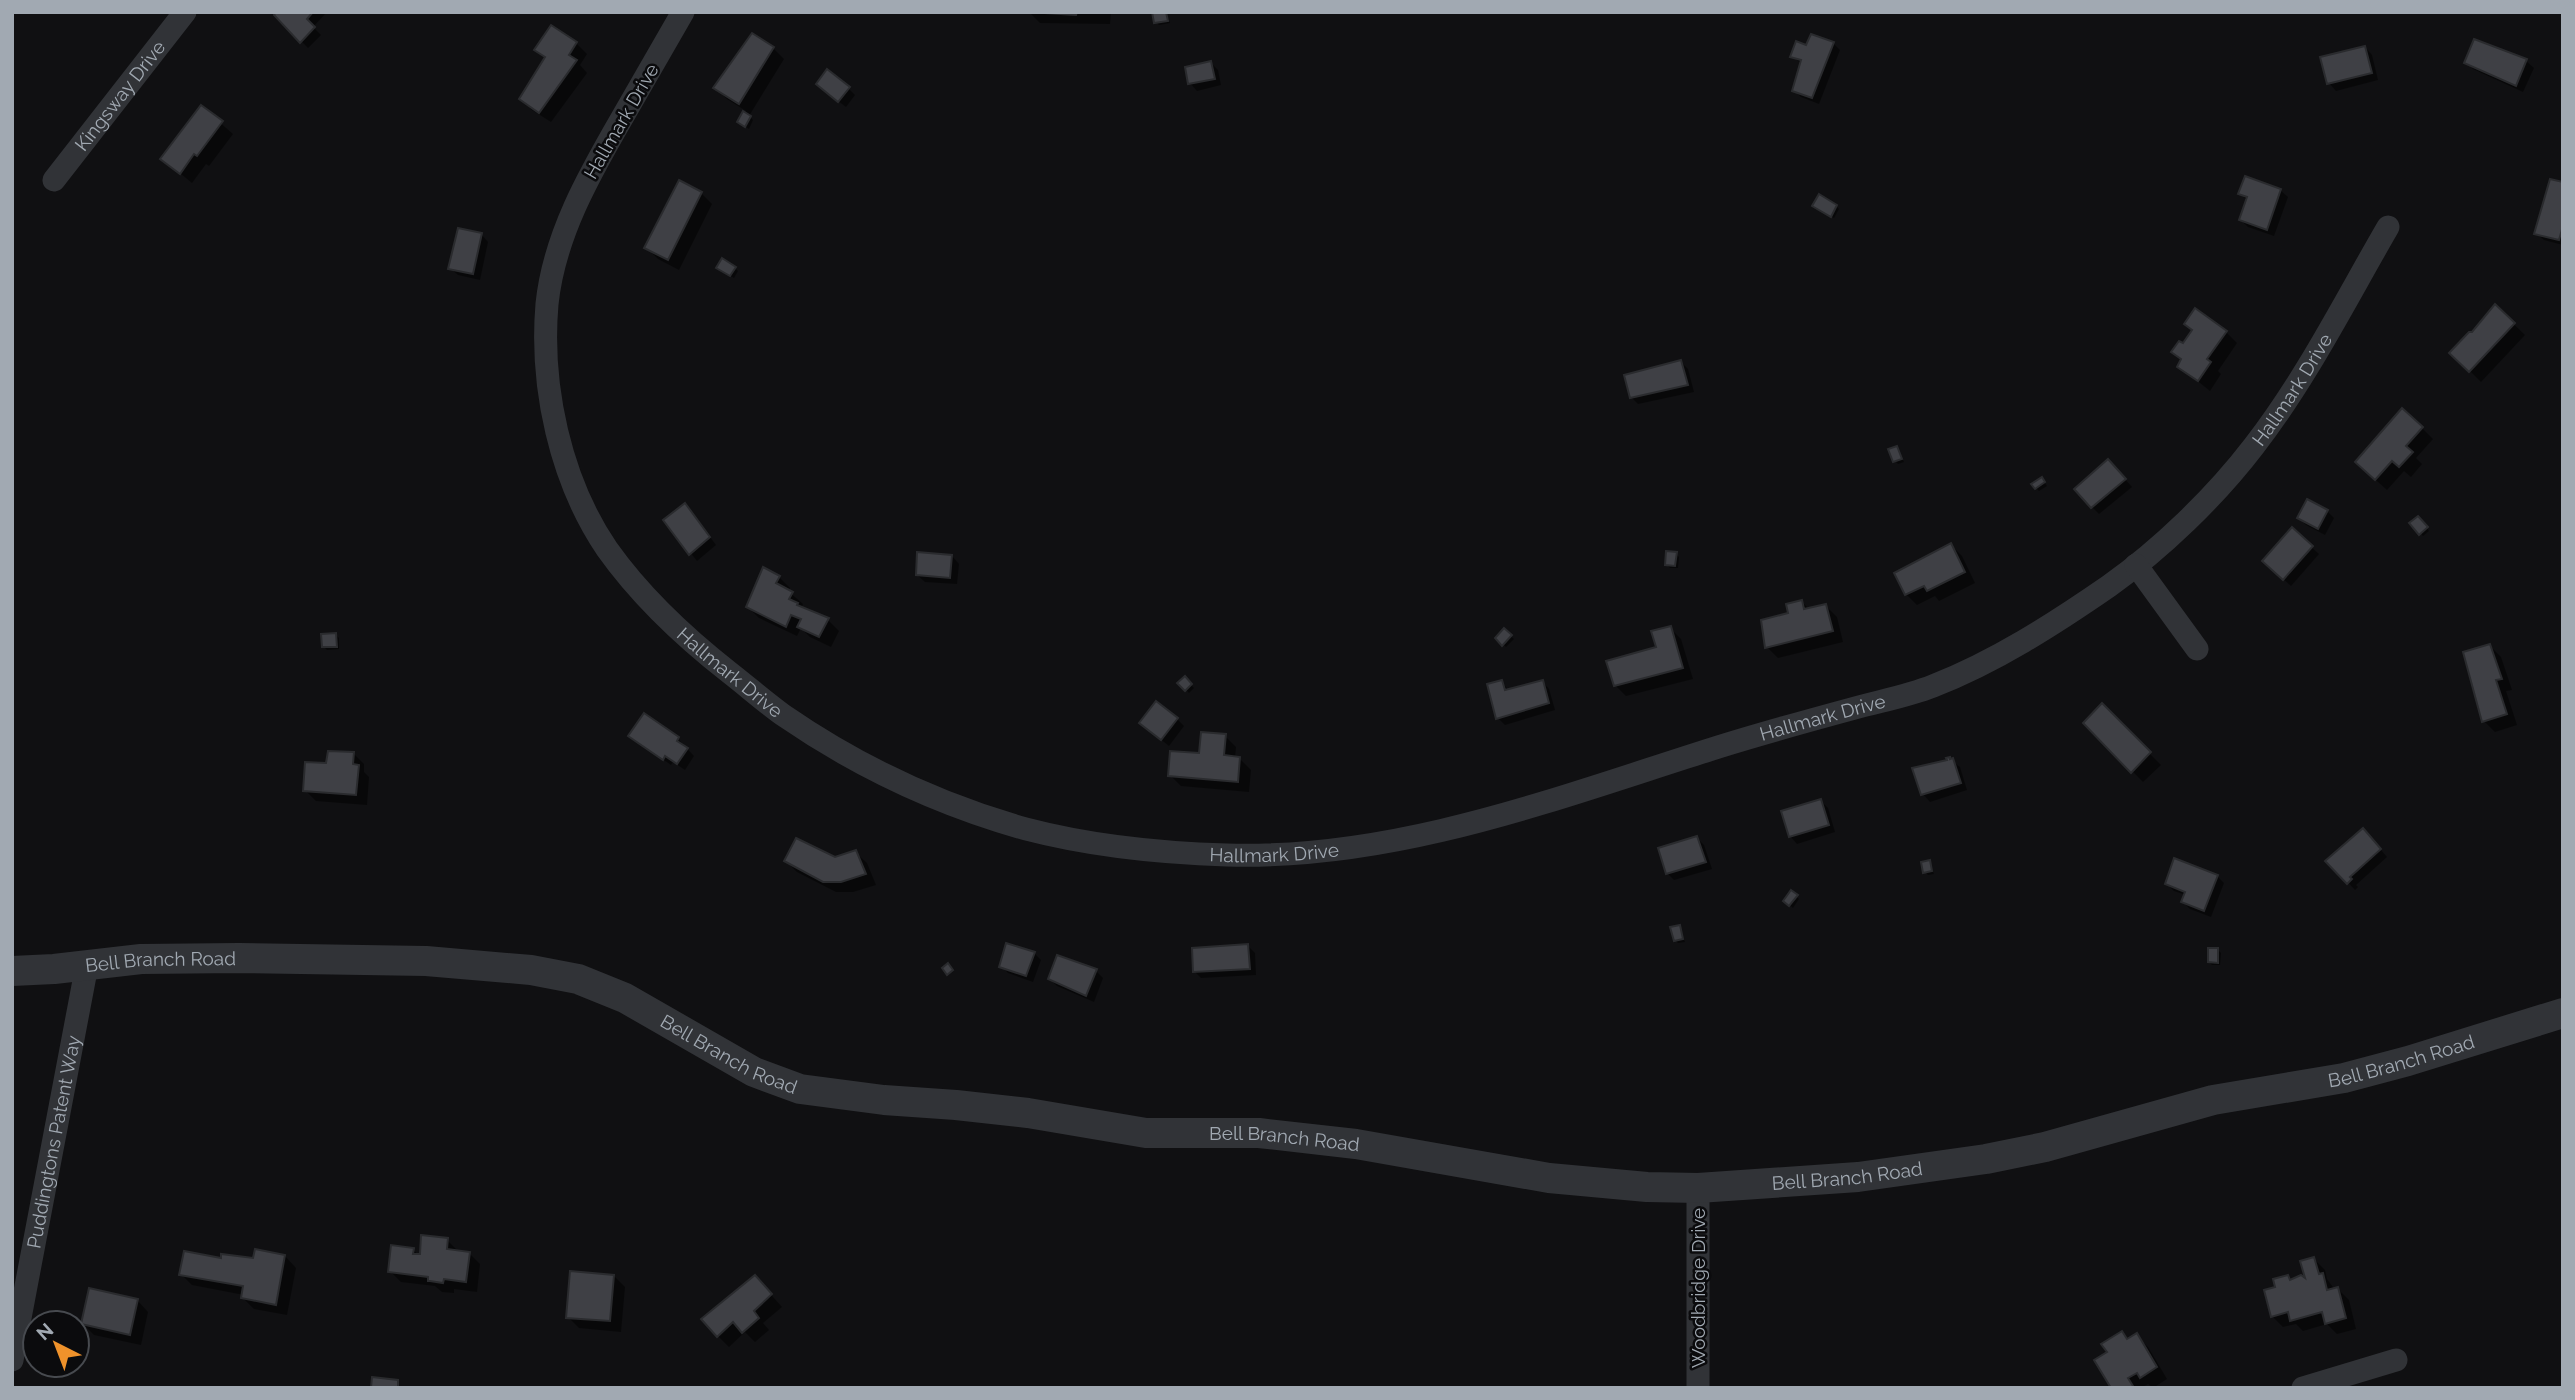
<svg xmlns="http://www.w3.org/2000/svg" width="2575" height="1400" viewBox="0 0 2575 1400" font-family="Raleway,sans-serif">
  <style>
    .shadow { fill: #0007 }
    .building { fill: #3f4045; stroke: #2a2b2e; stroke-width: 2 }
    .lines { fill: none; stroke-linecap: round; stroke-linejoin: round }
    .minor { stroke: #313337; stroke-width: 23 }
    .tertiary { stroke: #313337; stroke-width: 30 }
    .labels { text-anchor: middle; dominant-baseline: central; stroke-width: 5; stroke-linejoin: round; paint-order: stroke }
    .street-label { font-size: 19px; fill: #a1a9b2; stroke: #0b0b0d }
  </style>
  <rect width="100%" height="100%" fill="#101012"/>
  <g class="shadow">
    <polygon points="279,12 327,12 313,27 321,35 308,48 276,15"/>
    <polygon points="1029,12 1111,12 1110,24 1040,23"/>
    <polygon points="1166,12 1170,23 1159,25 1156,22"/>
    <polygon points="2475,41 2526,61 2534,68 2523,92 2473,69 2466,62"/>
    <polygon points="576,43 587,54 580,65 587,73 551,122 532,110 521,99 546,59 537,50"/>
    <polygon points="1833,43 1840,50 1819,104 1801,97 1794,90 1802,64 1793,57 1807,47"/>
    <polygon points="2365,47 2372,55 2378,80 2336,91 2329,83"/>
    <polygon points="773,48 784,59 749,116 753,120 749,129 739,122 746,111 727,99 716,88"/>
    <polygon points="1211,63 1218,70 1221,85 1197,91 1190,83"/>
    <polygon points="848,88 855,95 846,107 825,91"/>
    <polygon points="202,107 233,134 209,166 206,164 192,183 163,159"/>
    <polygon points="680,182 701,193 712,204 679,270 658,259 647,248"/>
    <polygon points="2563,184 2563,245 2544,240 2536,233"/>
    <polygon points="2280,190 2288,197 2274,236 2248,227 2241,220 2248,201 2240,194"/>
    <polygon points="1836,206 1839,209 1834,218 1817,208"/>
    <polygon points="481,234 488,242 480,280 458,275 450,268"/>
    <polygon points="735,268 738,271 734,278 721,270"/>
    <polygon points="2495,306 2525,335 2481,382 2452,353 2484,321"/>
    <polygon points="2226,332 2237,343 2218,371 2221,374 2210,391 2179,366 2182,361 2173,352"/>
    <polygon points="1681,362 1688,369 1694,392 1638,404 1631,397"/>
    <polygon points="2422,428 2433,439 2416,458 2422,464 2411,477 2404,471 2387,490 2368,473"/>
    <polygon points="1897,448 1904,462 1898,464 1895,461"/>
    <polygon points="2115,468 2132,487 2099,514 2092,507"/>
    <polygon points="2044,482 2047,486 2039,491 2036,488"/>
    <polygon points="2327,511 2334,518 2325,535 2306,525 2299,518"/>
    <polygon points="692,513 716,545 697,561 665,520"/>
    <polygon points="2418,518 2429,531 2423,536 2412,523"/>
    <polygon points="2292,530 2319,554 2291,586 2271,568"/>
    <polygon points="1951,545 1962,556 1975,583 1939,601 1935,596 1917,605 1906,594"/>
    <polygon points="1676,554 1679,557 1678,568 1670,568 1667,565"/>
    <polygon points="952,556 959,564 957,584 925,582 917,575"/>
    <polygon points="779,577 790,588 788,591 803,604 801,608 828,620 839,631 831,647 810,637 801,628 797,636 759,618 748,607"/>
    <polygon points="1802,602 1810,610 1826,606 1837,617 1843,642 1778,658 1767,647"/>
    <polygon points="1670,628 1681,639 1693,679 1626,696 1615,685 1658,648"/>
    <polygon points="1504,630 1514,639 1506,647 1497,638"/>
    <polygon points="336,635 339,638 339,649 327,650 324,647"/>
    <polygon points="2490,646 2501,657 2512,690 2506,691 2517,725 2495,732 2484,721"/>
    <polygon points="1185,679 1194,688 1189,693 1180,683"/>
    <polygon points="1542,681 1549,689 1555,710 1505,725 1498,718 1502,682 1509,691"/>
    <polygon points="644,716 678,739 694,756 685,770 673,762 671,765 630,736"/>
    <polygon points="1177,719 1184,726 1169,746 1149,730"/>
    <polygon points="2085,723 2141,745 2161,765 2143,782"/>
    <polygon points="1225,736 1236,747 1235,758 1240,759 1251,770 1249,792 1181,786 1170,775"/>
    <polygon points="353,753 364,764 364,772 369,777 367,805 316,801 305,790 327,765"/>
    <polygon points="1949,759 1960,767 1967,790 1930,802 1923,794 1939,764"/>
    <polygon points="1821,801 1828,808 1835,832 1797,844 1790,836"/>
    <polygon points="2370,837 2387,857 2356,885 2358,887 2355,890 2328,861"/>
    <polygon points="1697,838 1704,845 1712,869 1674,880 1667,873"/>
    <polygon points="855,852 867,863 876,885 853,892 836,892 797,872 786,861 835,859"/>
    <polygon points="1929,862 1934,874 1928,875 1925,872"/>
    <polygon points="2217,876 2224,883 2211,917 2190,909 2183,902 2186,895 2174,891 2167,884"/>
    <polygon points="1791,892 1799,899 1793,908 1785,901"/>
    <polygon points="1679,927 1685,942 1678,943 1675,940"/>
    <polygon points="1248,946 1255,953 1256,975 1201,978 1194,971"/>
    <polygon points="2218,950 2221,953 2220,965 2212,965 2209,962"/>
    <polygon points="1034,953 1041,960 1033,982 1008,973 1001,966"/>
    <polygon points="1058,957 1096,971 1103,978 1094,1002 1057,986 1050,979"/>
    <polygon points="447,1240 458,1251 469,1253 480,1264 477,1292 454,1289 454,1293 442,1292 435,1286 401,1282 390,1271 413,1250 420,1256"/>
    <polygon points="285,1256 296,1268 287,1315 254,1309 243,1298 244,1295 192,1285 181,1274 222,1260"/>
    <polygon points="2314,1259 2325,1270 2327,1279 2335,1290 2338,1289 2349,1300 2356,1329 2337,1334 2327,1324 2303,1331 2296,1324 2283,1327 2272,1316 2277,1288 2288,1277 2292,1281 2308,1284"/>
    <polygon points="614,1276 625,1287 621,1332 579,1328 568,1317"/>
    <polygon points="765,1288 782,1307 763,1323 769,1330 755,1342 745,1332 729,1347 718,1336"/>
    <polygon points="137,1300 148,1312 141,1345 94,1335 83,1324"/>
    <polygon points="2122,1333 2129,1340 2137,1336 2148,1347 2167,1379 2153,1388 2148,1384 2141,1388 2113,1388 2109,1353"/>
  </g>
  <g class="building">
    <polygon points="313,12 307,19 315,27 300,43 274,15 276,12"/>
    <polygon points="1028,12 1100,12 1077,12 1076,15"/>
    <polygon points="1152,12 1166,12 1168,21 1154,23"/>
    <polygon points="551,25 577,42 569,55 577,60 539,113 519,99 545,57 534,50"/>
    <polygon points="752,33 774,47 739,104 713,88"/>
    <polygon points="1811,34 1834,42 1812,98 1792,91 1801,60 1790,57 1796,41 1806,45"/>
    <polygon points="2474,39 2527,59 2516,86 2464,63"/>
    <polygon points="2365,46 2372,73 2327,84 2320,57"/>
    <polygon points="1211,61 1215,79 1188,84 1185,67"/>
    <polygon points="827,69 850,87 838,102 816,84"/>
    <polygon points="201,105 223,121 197,156 194,154 180,174 160,159"/>
    <polygon points="743,111 751,116 745,127 737,122"/>
    <polygon points="2245,176 2281,189 2267,230 2239,220 2247,197 2238,194"/>
    <polygon points="2550,179 2563,182 2563,226 2559,240 2534,234"/>
    <polygon points="679,180 702,192 668,260 644,248"/>
    <polygon points="1819,194 1837,205 1831,217 1812,206"/>
    <polygon points="458,228 482,233 473,274 448,269"/>
    <polygon points="722,258 736,267 730,276 716,268"/>
    <polygon points="2495,304 2515,323 2469,372 2449,353 2469,332 2472,332"/>
    <polygon points="2195,308 2227,331 2207,359 2211,362 2198,381 2177,367 2181,359 2171,352 2179,341 2183,343 2192,330 2184,324"/>
    <polygon points="1681,360 1688,385 1630,398 1624,375"/>
    <polygon points="2402,408 2423,427 2406,446 2413,452 2399,467 2392,461 2375,480 2355,462"/>
    <polygon points="1897,446 1902,459 1893,462 1888,449"/>
    <polygon points="2108,459 2126,479 2091,508 2074,489"/>
    <polygon points="2042,477 2045,482 2035,489 2031,484"/>
    <polygon points="2307,499 2328,510 2318,529 2297,518"/>
    <polygon points="685,503 710,537 689,555 663,520"/>
    <polygon points="2418,516 2428,527 2419,535 2409,523"/>
    <polygon points="2292,527 2313,546 2283,580 2262,561"/>
    <polygon points="1951,543 1965,572 1927,591 1924,586 1905,595 1894,573"/>
    <polygon points="1666,551 1677,552 1675,566 1665,565"/>
    <polygon points="917,552 952,555 950,578 916,575"/>
    <polygon points="763,567 780,576 776,583 793,592 789,599 798,603 797,605 829,618 819,637 797,627 801,619 791,615 786,627 746,607"/>
    <polygon points="1802,600 1804,609 1826,604 1833,631 1765,648 1761,620 1788,613 1786,604"/>
    <polygon points="1671,626 1683,668 1614,686 1606,661 1656,647 1651,631"/>
    <polygon points="1504,628 1512,635 1502,646 1495,638"/>
    <polygon points="336,633 337,647 322,647 321,634"/>
    <polygon points="2490,644 2502,679 2496,680 2507,714 2482,722 2463,652"/>
    <polygon points="1185,676 1192,684 1185,691 1177,683"/>
    <polygon points="1502,680 1505,690 1543,680 1549,703 1496,719 1487,684"/>
    <polygon points="1156,701 1178,718 1161,740 1139,723"/>
    <polygon points="2102,703 2151,752 2131,773 2083,723"/>
    <polygon points="644,713 679,737 677,741 688,748 677,764 665,756 663,760 628,736"/>
    <polygon points="1201,732 1226,734 1224,755 1240,757 1238,782 1168,776 1170,751 1199,753"/>
    <polygon points="328,751 354,752 353,764 359,765 356,795 303,791 305,762 326,763"/>
    <polygon points="1950,757 1950,759 1953,758 1961,783 1921,795 1912,768 1947,760 1946,758"/>
    <polygon points="1821,799 1829,825 1789,837 1781,811"/>
    <polygon points="2363,828 2381,849 2350,877 2352,879 2347,884 2325,861"/>
    <polygon points="1697,836 1706,862 1666,874 1658,848"/>
    <polygon points="796,838 835,857 856,850 866,874 841,882 823,882 784,861"/>
    <polygon points="2174,858 2218,875 2204,911 2181,902 2185,892 2165,884"/>
    <polygon points="1930,860 1932,871 1923,873 1921,862"/>
    <polygon points="1791,890 1798,895 1789,906 1783,901"/>
    <polygon points="1680,925 1683,939 1674,941 1670,927"/>
    <polygon points="1006,943 1035,952 1026,976 999,967"/>
    <polygon points="1248,944 1250,969 1193,972 1192,948"/>
    <polygon points="2208,948 2218,948 2218,963 2208,962"/>
    <polygon points="1057,955 1097,969 1086,996 1048,979"/>
    <polygon points="948,963 953,970 947,975 942,968"/>
    <polygon points="421,1235 448,1238 447,1249 470,1252 466,1282 444,1279 443,1283 430,1281 428,1281 428,1277 388,1272 391,1245 414,1248 413,1254 420,1254"/>
    <polygon points="255,1249 285,1255 276,1305 241,1298 243,1286 179,1275 184,1251 221,1258 221,1254 253,1258"/>
    <polygon points="2314,1257 2319,1274 2323,1273 2327,1290 2338,1287 2346,1318 2325,1324 2322,1312 2290,1321 2288,1312 2271,1317 2264,1290 2275,1287 2273,1279 2288,1275 2290,1280 2301,1275 2305,1278 2300,1261"/>
    <polygon points="570,1271 614,1275 610,1321 566,1318"/>
    <polygon points="755,1275 772,1294 754,1311 759,1318 742,1333 733,1322 717,1337 701,1319"/>
    <polygon points="89,1288 138,1299 130,1335 81,1324"/>
    <polygon points="2122,1331 2127,1339 2137,1333 2157,1367 2140,1378 2137,1373 2128,1378 2133,1386 2131,1388 2111,1388 2094,1360 2107,1352 2101,1344"/>
    <polygon points="372,1377 398,1380 398,1388 371,1388"/>
  </g>
  <g class="lines">
    <g class="minor">
      <path id="s1" d="M683,12c-20,35 -41,71 -61,106 -33,57 -68,118 -75,186 -7,82 13,176 60,245 34,48 77,88 123,124 18,14 35,29 53,42 74,51 157,90 243,114 65,17 134,24 201,26 168,5 327,-56 485,-106 47,-15 95,-28 143,-41 25,-7 53,-12 78,-22 62,-24 121,-62 176,-100 52,-37 106,-89 145,-140 52,-67 91,-145 134,-219"/>
      <path id="s2" d="M54,180l131,-168"/>
      <polyline points="2136,565 2197,649"/>
      <polyline points="1698,1188 1698,1388"/>
      <path id="s3" d="M12,1360l75,-395"/>
      <polyline points="2303,1388 2396,1360"/>
    </g>
    <path class="tertiary" id="s4" d="M12,971l42,-2 87,-10 98,-1 187,3 105,9 47,9 47,19 129,74 46,17 84,11 72,5 72,8 118,20h113l97,11 193,34 98,9 51,1 160,-11 128,-18 59,-12 168,-47 131,-22 64,-17 155,-48"/>
  </g>
  <g class="labels">
    <g class="street-label">
      <text stroke="none"><textPath href="#s2" startOffset="107">Kingsway Drive</textPath></text>
      <text transform="translate(621 121) rotate(-60)">Hallmark Drive</text>
      <text stroke="none"><textPath href="#s1" startOffset="2499">Hallmark Drive</textPath></text>
      <text stroke="none"><textPath href="#s1" startOffset="756">Hallmark Drive</textPath></text>
      <text stroke="none"><textPath href="#s1" startOffset="1911">Hallmark Drive</textPath></text>
      <text stroke="none"><textPath href="#s1" startOffset="1344">Hallmark Drive</textPath></text>
      <text stroke="none"><textPath href="#s4" startOffset="149">Bell Branch Road</textPath></text>
      <text stroke="none"><textPath href="#s4" startOffset="737">Bell Branch Road</textPath></text>
      <text stroke="none"><textPath href="#s4" startOffset="2438">Bell Branch Road</textPath></text>
      <text stroke="none"><textPath href="#s4" startOffset="1304">Bell Branch Road</textPath></text>
      <text stroke="none"><textPath href="#s3" startOffset="222">Puddingtons Patent Way</textPath></text>
      <text stroke="none"><textPath href="#s4" startOffset="1871">Bell Branch Road</textPath></text>
      <text transform="translate(1698 1288) rotate(-90)">Woodbridge Drive</text>
    </g>
  </g>
  <rect width="2575" height="1400" fill="none" stroke="#a1a9b2" stroke-width="28"/>
  <g transform="translate(56 1344) rotate(318)"><circle r="33" fill="#0b0b0d" stroke="#474a4f" stroke-width="2"/>
  <path d="M0-5L12 26L0 18L-12 26Z" fill="#ef922b"/>
  <text y="-10" font-size="19" font-weight="bold" text-anchor="middle" fill="#a1a9b2">N</text>
  </g>
</svg>
